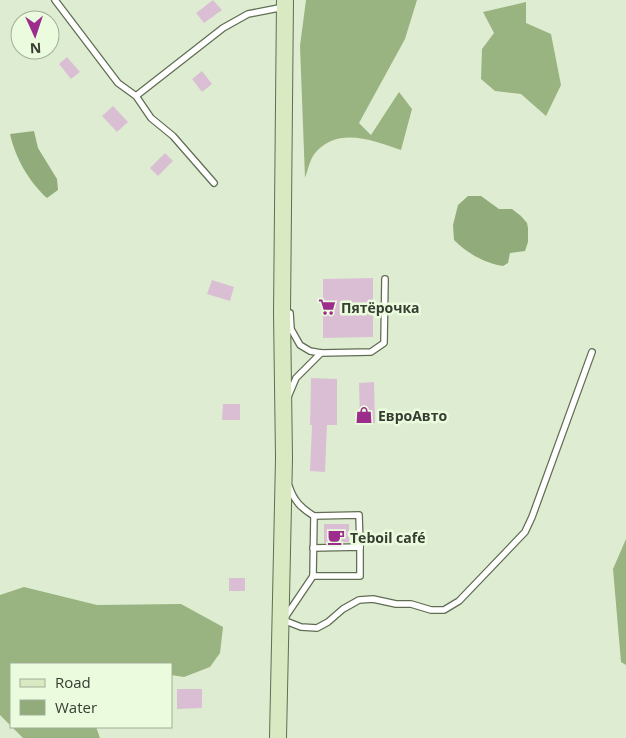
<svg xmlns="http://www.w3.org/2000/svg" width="626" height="738" viewBox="0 0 626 738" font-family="'Open Sans',sans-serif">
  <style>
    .forest { fill: #99b381 }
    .water { fill: #92ab7a }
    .building { fill: #dabfd4 }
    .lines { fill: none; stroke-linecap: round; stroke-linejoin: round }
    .service-casing { stroke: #606d53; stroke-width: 8 }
    .secondary-casing { stroke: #606d53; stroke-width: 18 }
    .service { stroke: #fff; stroke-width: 5.5 }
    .secondary { stroke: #d9e9c2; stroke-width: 16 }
    .labels { text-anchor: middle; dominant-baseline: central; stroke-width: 5; stroke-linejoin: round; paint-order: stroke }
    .poi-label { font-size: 14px; font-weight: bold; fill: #373d32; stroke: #ebfbde; text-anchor: start }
  </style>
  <rect width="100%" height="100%" fill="#deedd1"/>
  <g class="forest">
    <path d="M306,0h111l-12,39 -46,84 12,12 28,-43 13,17 -11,41c-27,-9 -62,-24 -85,2 -6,6 -8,18 -11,26l-5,-132z"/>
    <polygon points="526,2 526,23 551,34 561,85 546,116 521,94 495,91 481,79 482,49 494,33 483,12"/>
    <polygon points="626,539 626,665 621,662 613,569"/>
    <polygon points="24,587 97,605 181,604 223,627 220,653 210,667 184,677 171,675 171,664 11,664 11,726 0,715 0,595"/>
    <polygon points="12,727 96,727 100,738 23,738"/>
  </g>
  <g class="water">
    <path d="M34,131l4,17 19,31 1,11 -11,8c-18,-16 -32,-41 -37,-64z"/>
    <path d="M468,196h13l18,13h13l9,7 6,7 1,5v14l-3,9 -15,2 -2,10 -5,3c-19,-3 -36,-13 -49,-26l-1,-15 5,-20z"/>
  </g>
  <g class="building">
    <polygon points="213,0 222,10 204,23 196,13"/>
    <polygon points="67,57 80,72 71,79 59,64"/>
    <polygon points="202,71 212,84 202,92 192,79"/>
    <polygon points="113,106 128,122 117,132 102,116"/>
    <polygon points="165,153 173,161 158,176 150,168"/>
    <polygon points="373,278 373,337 323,338 323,279"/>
    <polygon points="212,280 234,287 230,301 207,294"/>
    <polygon points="311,378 337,379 337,425 327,425 325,472 310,471 312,425 310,425"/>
    <polygon points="374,382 375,423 360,424 359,383"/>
    <polygon points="223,404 240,404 240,420 222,420"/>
    <polygon points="324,524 349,524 349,542 324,543"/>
    <rect x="229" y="578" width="16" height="13"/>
    <polygon points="177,689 202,689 202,708 177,709"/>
  </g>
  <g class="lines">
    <g class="service-casing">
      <g id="service">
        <polyline points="55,0 118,83 136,96 151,118 173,136 214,183"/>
        <polyline points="136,96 223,28 248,14 284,7"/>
        <polyline points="290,313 291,329 300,345 310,351 321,353 371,352 384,343 385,279"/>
        <polyline points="288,397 296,378 321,353"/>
        <polyline points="314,516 359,515 360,547"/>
        <polyline points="313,548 360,547 360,576 313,576"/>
        <path d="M286,616l27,-40 1,-60c-13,-8 -20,-15 -25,-30"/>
        <polyline points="283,620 301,627 317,628 328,622 343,609 359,600 373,599 396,604 411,604 431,610 444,610 459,601 525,532 532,517 592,352"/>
      </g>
    </g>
    <g class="secondary-casing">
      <polyline id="secondary" points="278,738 284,458 282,313 285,0"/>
    </g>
    <use href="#service" class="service"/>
    <use href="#secondary" class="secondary"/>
  </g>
  <defs>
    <g id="supermarket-bare" transform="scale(1.35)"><path d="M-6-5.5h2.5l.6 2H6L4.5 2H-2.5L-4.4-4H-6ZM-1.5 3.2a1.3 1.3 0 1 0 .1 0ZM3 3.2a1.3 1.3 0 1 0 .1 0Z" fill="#9c2d8d" stroke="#ebfbde" stroke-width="2.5" paint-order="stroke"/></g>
    <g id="shop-bare" transform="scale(1.35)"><path d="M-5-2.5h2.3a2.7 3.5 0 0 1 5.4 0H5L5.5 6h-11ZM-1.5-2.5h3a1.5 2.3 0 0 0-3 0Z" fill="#9c2d8d" stroke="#ebfbde" stroke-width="2.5" paint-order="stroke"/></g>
    <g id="cafe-bare" transform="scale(1.35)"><path d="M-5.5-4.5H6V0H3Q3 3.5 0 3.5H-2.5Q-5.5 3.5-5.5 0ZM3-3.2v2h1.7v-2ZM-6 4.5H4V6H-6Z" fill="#9c2d8d" stroke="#ebfbde" stroke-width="2.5" paint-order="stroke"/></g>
  </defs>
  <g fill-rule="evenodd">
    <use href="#supermarket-bare" x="327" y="307"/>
    <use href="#shop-bare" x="364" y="415"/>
    <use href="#cafe-bare" x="336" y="537"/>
  </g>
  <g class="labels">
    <g class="poi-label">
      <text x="341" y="307">Пятёрочка</text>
      <text x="378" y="415">ЕвроАвто</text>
      <text x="350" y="537">Teboil café</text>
    </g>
  </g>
  <rect x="10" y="663" width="162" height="65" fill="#ebfbde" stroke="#a3af99"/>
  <rect x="20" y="679" width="25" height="8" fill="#d9e9c2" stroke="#a3af99"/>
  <text x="55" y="688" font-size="15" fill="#373d32">Road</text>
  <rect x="20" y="700" width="25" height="15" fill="#92ab7a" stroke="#a3af99"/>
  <text x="55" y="713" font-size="15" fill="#373d32">Water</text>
  <g transform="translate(35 35) rotate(177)"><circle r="24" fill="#ebfbde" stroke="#a3af99"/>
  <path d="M0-4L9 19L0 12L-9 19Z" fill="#9c2d8d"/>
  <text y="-8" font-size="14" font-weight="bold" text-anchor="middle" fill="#373d32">N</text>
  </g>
</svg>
